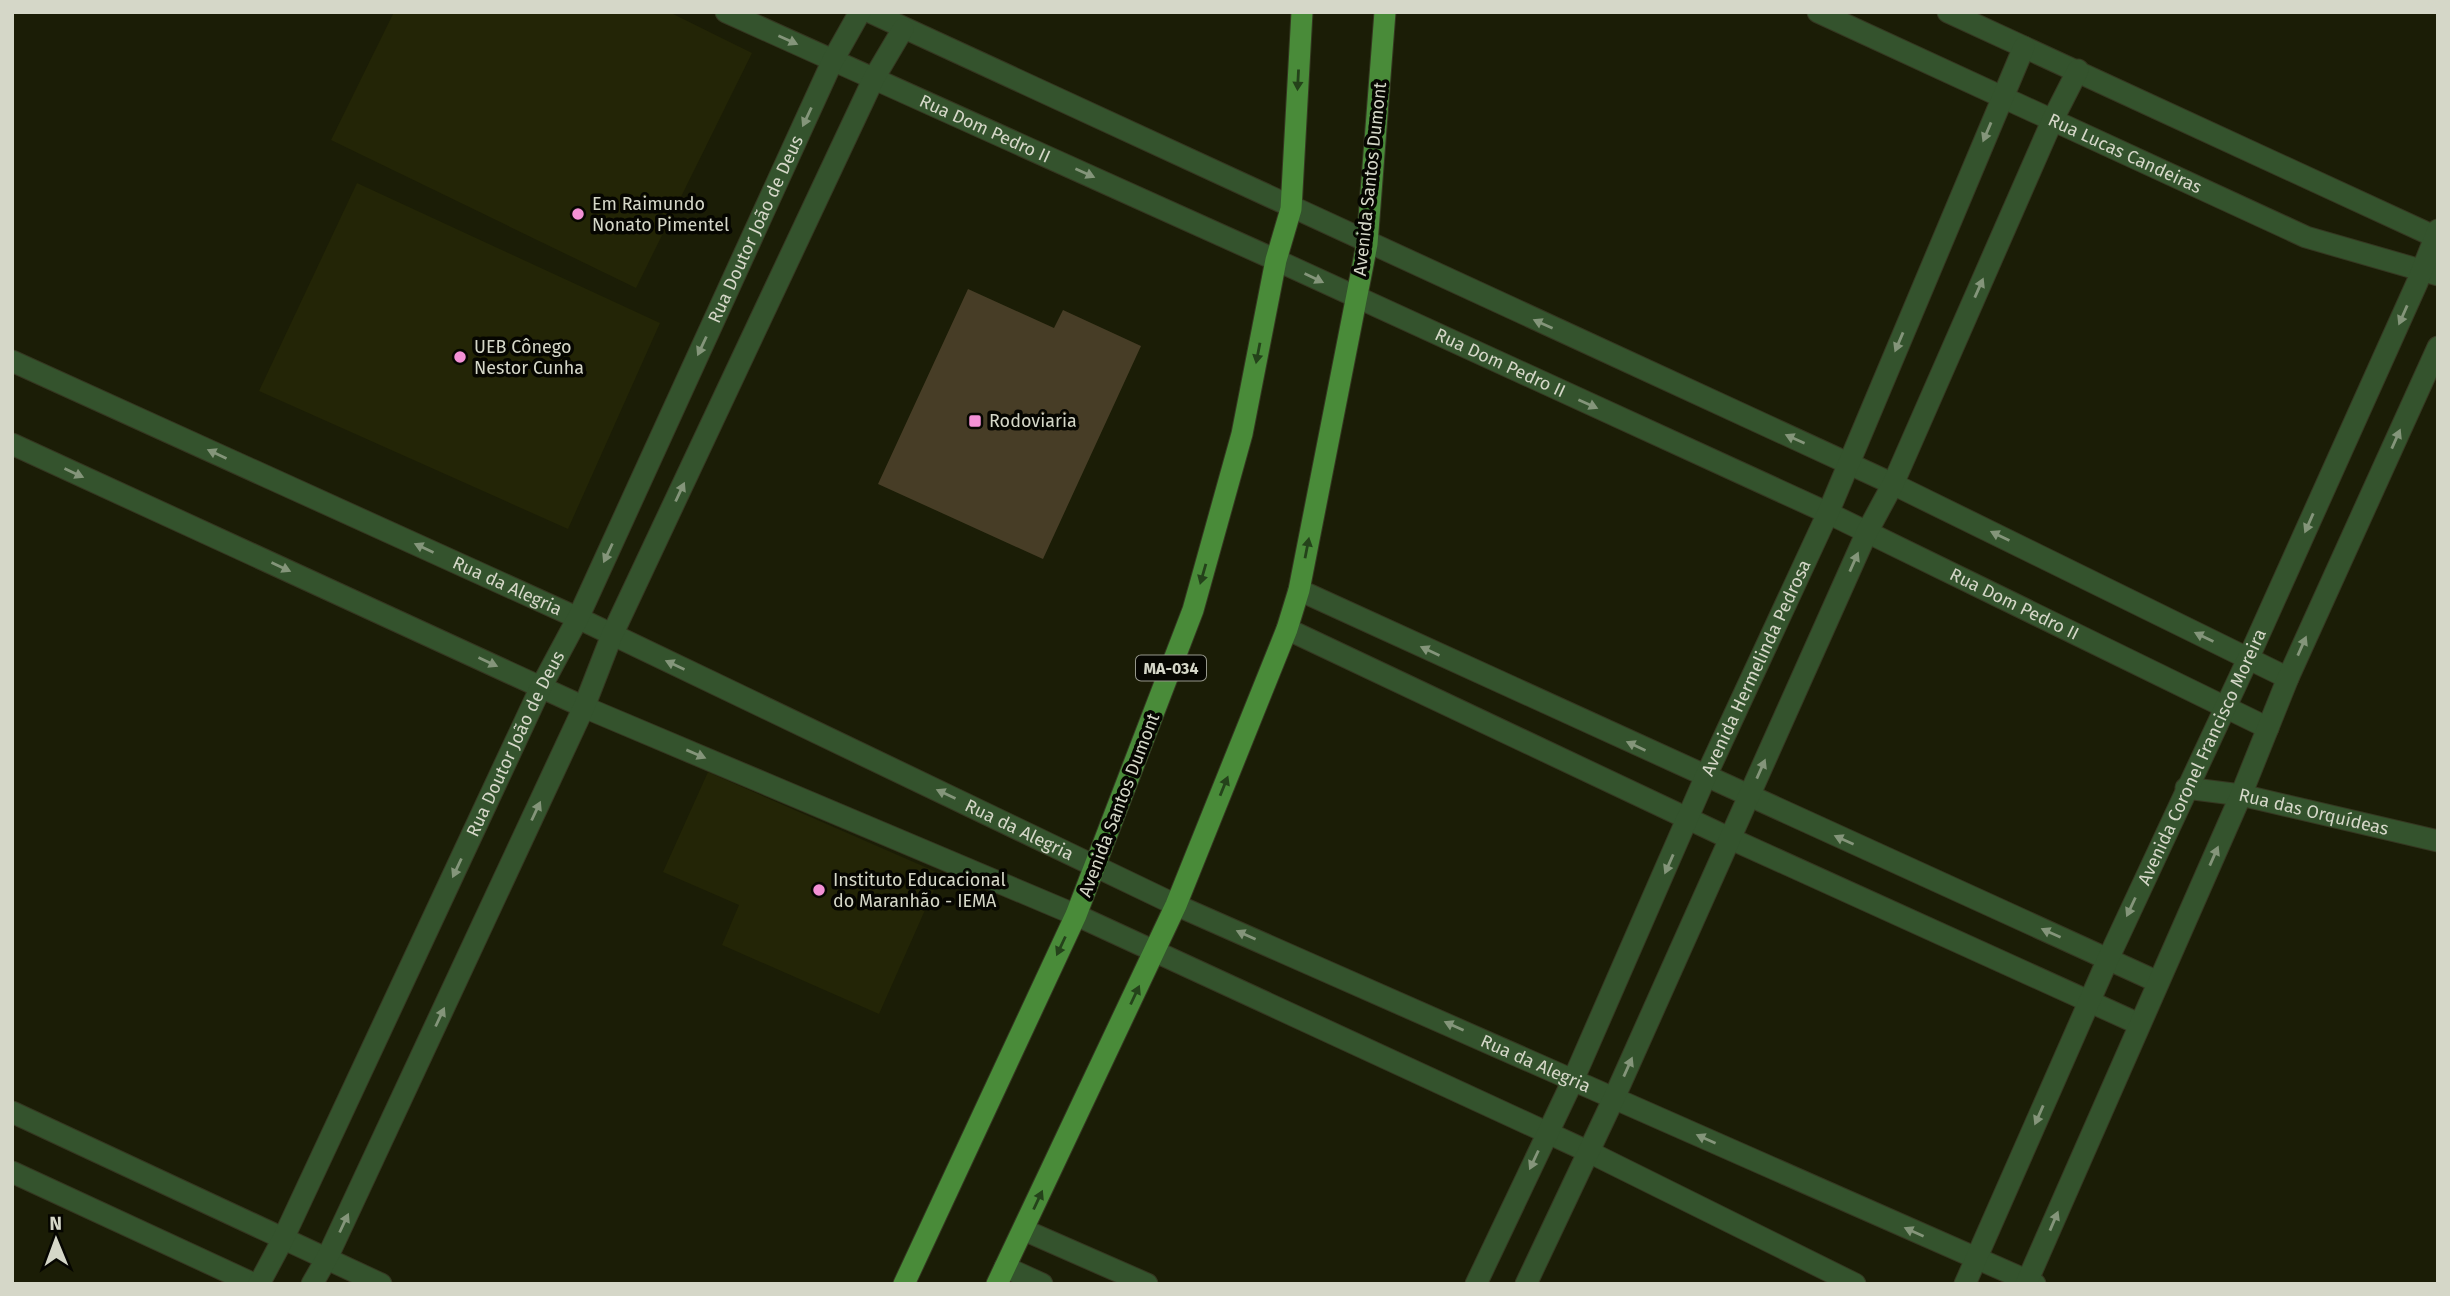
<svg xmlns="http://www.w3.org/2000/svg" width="2450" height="1296" viewBox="0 0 2450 1296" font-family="'Fira Sans',sans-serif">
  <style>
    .built { fill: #232506 }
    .building { fill: #473d26 }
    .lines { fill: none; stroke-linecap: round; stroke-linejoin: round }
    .minor-casing { stroke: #353721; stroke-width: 23 }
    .major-casing { stroke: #353721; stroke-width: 23 }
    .minor { stroke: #34532d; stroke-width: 21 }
    .major { stroke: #498b39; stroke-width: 21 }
    .oneway { fill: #84957a }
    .oneway2 { fill: #24421a }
    .poi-dot { fill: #f391d5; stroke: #060601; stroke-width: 2.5 }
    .labels { text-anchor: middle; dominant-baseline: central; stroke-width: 7; stroke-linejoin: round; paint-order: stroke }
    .shield { fill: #060601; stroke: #97988c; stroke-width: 2 }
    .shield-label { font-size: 16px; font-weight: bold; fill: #d5d7c8 }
    .street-label { font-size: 18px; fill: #d5d7c8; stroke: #060601 }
    .poi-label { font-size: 18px; fill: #d5d7c8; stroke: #060601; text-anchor: start }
  </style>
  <rect width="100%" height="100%" fill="#1b1d06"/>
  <g class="built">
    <polygon points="394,12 669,12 752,53 636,288 331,140"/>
    <polygon points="357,183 660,323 568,529 259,391"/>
    <polygon points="708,772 941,874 879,1014 722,945 739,905 663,872"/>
  </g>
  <polygon class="building" points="968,289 1054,328 1063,310 1141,346 1043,559 878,484"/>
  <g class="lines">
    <g class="minor-casing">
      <g id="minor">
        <path id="s1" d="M726,12l550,248 552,253 440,215"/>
        <polyline points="870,12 1893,484 2288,678"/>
        <path id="s2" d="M1818,12l488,225 132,38"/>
        <polyline points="1948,12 2438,238"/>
        <path id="s3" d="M12,361l566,257 598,287 859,379"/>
        <polyline points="12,444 584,707 1076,915 1587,1151 1855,1284"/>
        <polyline points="1299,590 2158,982"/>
        <polyline points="1287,629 1729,838 2139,1024"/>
        <path id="s4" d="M2186,788l55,7 197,46"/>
        <polyline points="12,1112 381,1284"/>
        <polyline points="12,1172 254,1284"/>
        <polyline points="1024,1230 1147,1284"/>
        <polyline points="1005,1267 1042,1284"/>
        <path id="s5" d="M259,1284l24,-45 258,-552 37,-69 255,-558 27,-48"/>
        <polyline points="312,1284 327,1258 584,707 612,635 874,78 903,29"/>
        <path id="s6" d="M1476,1284l98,-206 131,-300 123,-265 196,-466"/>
        <polyline points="1526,1284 1614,1098 1867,532 1893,484 2053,119 2078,70"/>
        <path id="s7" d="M1965,1284l143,-325 140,-300 169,-376 21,-53"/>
        <polyline points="2026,1284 2241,795 2288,678 2438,347"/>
      </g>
    </g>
    <g class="major-casing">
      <g id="major">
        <polyline points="904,1284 1076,915 1193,610 1242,434 1276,260 1291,209 1302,12"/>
        <polyline points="997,1284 1176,905 1287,629 1299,590 1367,244 1385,12"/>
      </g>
    </g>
    <use href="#minor" class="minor"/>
    <use href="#major" class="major"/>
  </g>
  <defs><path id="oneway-solid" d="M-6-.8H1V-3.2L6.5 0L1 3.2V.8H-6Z" transform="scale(1.75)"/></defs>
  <g class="oneway">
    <use href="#oneway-solid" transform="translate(788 40) rotate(24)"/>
    <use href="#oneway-solid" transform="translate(807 117) rotate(115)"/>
    <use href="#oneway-solid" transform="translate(1987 132) rotate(113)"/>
    <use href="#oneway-solid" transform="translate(1085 173) rotate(24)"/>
    <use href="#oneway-solid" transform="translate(1314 278) rotate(26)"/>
    <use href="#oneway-solid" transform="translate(1979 288) rotate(-66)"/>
    <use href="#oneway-solid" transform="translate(2403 315) rotate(114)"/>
    <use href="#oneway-solid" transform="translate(1543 324) rotate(-156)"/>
    <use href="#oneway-solid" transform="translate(1899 342) rotate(113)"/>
    <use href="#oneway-solid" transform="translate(702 346) rotate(115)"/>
    <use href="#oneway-solid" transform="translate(1588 404) rotate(24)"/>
    <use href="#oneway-solid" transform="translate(1795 439) rotate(-156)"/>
    <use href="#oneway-solid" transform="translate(2396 439) rotate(-66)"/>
    <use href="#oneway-solid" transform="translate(217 454) rotate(-155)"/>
    <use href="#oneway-solid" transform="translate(74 473) rotate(25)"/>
    <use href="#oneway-solid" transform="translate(680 492) rotate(-65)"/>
    <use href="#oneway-solid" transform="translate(2309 523) rotate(114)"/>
    <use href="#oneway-solid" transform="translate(2000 536) rotate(-154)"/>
    <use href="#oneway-solid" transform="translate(424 548) rotate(-155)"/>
    <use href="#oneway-solid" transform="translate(608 553) rotate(115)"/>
    <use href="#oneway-solid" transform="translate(1854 562) rotate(-66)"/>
    <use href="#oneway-solid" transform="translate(281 567) rotate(25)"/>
    <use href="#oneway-solid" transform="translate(2204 637) rotate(-154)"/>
    <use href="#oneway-solid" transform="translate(2302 646) rotate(-66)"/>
    <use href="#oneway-solid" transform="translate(1430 651) rotate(-155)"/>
    <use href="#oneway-solid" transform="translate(488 662) rotate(25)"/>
    <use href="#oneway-solid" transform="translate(675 665) rotate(-155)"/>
    <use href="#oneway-solid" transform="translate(1636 746) rotate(-155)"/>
    <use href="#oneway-solid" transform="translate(696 754) rotate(23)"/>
    <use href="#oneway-solid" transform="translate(1761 769) rotate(-66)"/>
    <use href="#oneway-solid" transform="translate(946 794) rotate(-155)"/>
    <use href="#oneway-solid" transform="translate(536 811) rotate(-65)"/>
    <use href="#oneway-solid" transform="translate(1844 840) rotate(-156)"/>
    <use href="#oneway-solid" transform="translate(2214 856) rotate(-66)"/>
    <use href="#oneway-solid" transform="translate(1669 864) rotate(114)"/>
    <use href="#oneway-solid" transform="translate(457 868) rotate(115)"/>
    <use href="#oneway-solid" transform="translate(2131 907) rotate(115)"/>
    <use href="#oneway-solid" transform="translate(2051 933) rotate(-156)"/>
    <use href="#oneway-solid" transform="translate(1246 935) rotate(-156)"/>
    <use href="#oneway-solid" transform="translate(440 1017) rotate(-65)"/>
    <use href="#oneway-solid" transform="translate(1454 1026) rotate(-156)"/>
    <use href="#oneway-solid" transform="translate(1628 1067) rotate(-66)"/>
    <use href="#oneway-solid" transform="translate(2039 1115) rotate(114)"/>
    <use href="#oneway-solid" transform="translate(1706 1139) rotate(-156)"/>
    <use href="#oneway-solid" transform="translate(1534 1160) rotate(115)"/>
    <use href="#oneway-solid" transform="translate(2054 1221) rotate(-67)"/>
    <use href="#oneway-solid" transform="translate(344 1223) rotate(-65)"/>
    <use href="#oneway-solid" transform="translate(1914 1232) rotate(-156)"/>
  </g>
  <g class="oneway2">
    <use href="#oneway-solid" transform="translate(1298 80) rotate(93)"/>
    <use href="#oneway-solid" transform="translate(1258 353) rotate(101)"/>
    <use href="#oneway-solid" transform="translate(1307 548) rotate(-79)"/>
    <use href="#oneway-solid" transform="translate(1203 574) rotate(106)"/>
    <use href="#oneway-solid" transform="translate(1224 786) rotate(-68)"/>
    <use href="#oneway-solid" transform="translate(1061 946) rotate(115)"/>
    <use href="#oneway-solid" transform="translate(1135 995) rotate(-65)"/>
    <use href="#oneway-solid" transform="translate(1038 1200) rotate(-65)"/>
  </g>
  <g class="poi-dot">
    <circle cx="578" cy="214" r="7"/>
    <circle cx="460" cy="357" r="7"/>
    <rect x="968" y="414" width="14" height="14" rx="3.5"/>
    <circle cx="819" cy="890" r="7"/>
  </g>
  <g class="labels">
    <rect class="shield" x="1136" y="655.5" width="70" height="25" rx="5"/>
    <g class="shield-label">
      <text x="1171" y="668">MA-034</text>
    </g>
    <g class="street-label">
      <text stroke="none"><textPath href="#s1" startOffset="284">Rua Dom Pedro II</textPath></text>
      <text stroke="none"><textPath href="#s2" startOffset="338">Rua Lucas Candeiras</textPath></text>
      <text transform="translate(1370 179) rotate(-84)">Avenida Santos Dumont</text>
      <text stroke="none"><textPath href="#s5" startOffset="1166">Rua Doutor João de Deus</textPath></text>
      <text stroke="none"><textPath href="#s1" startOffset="850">Rua Dom Pedro II</textPath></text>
      <text stroke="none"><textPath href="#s3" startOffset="544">Rua da Alegria</textPath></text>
      <text stroke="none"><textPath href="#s1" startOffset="1418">Rua Dom Pedro II</textPath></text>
      <text stroke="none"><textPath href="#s6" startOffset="677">Avenida Hermelinda Pedrosa</textPath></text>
      <text stroke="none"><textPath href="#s5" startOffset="598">Rua Doutor João de Deus</textPath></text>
      <text stroke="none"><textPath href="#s7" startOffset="578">Avenida Coronel Francisco Moreira</textPath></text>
      <text transform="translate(1119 805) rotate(-69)">Avenida Santos Dumont</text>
      <text stroke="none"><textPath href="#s4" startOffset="130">Rua das Orquídeas</textPath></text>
      <text stroke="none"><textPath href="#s3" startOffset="1111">Rua da Alegria</textPath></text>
      <text stroke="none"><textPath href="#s3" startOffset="1678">Rua da Alegria</textPath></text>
    </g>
    <g class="poi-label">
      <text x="592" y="204">Em Raimundo<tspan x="592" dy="21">Nonato Pimentel</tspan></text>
      <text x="474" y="347">UEB Cônego<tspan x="474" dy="21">Nestor Cunha</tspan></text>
      <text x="989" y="421">Rodoviaria</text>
      <text x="833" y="880">Instituto Educacional<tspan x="833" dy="21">do Maranhão - IEMA</tspan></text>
    </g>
  </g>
  <rect width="2450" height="1296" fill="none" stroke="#d5d7c8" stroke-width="28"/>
  <g transform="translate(56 1240) rotate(359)" stroke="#060601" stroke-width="5" paint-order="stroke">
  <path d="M0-5L12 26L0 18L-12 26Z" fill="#d5d7c8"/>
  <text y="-10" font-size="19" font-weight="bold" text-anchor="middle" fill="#d5d7c8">N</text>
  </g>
</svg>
